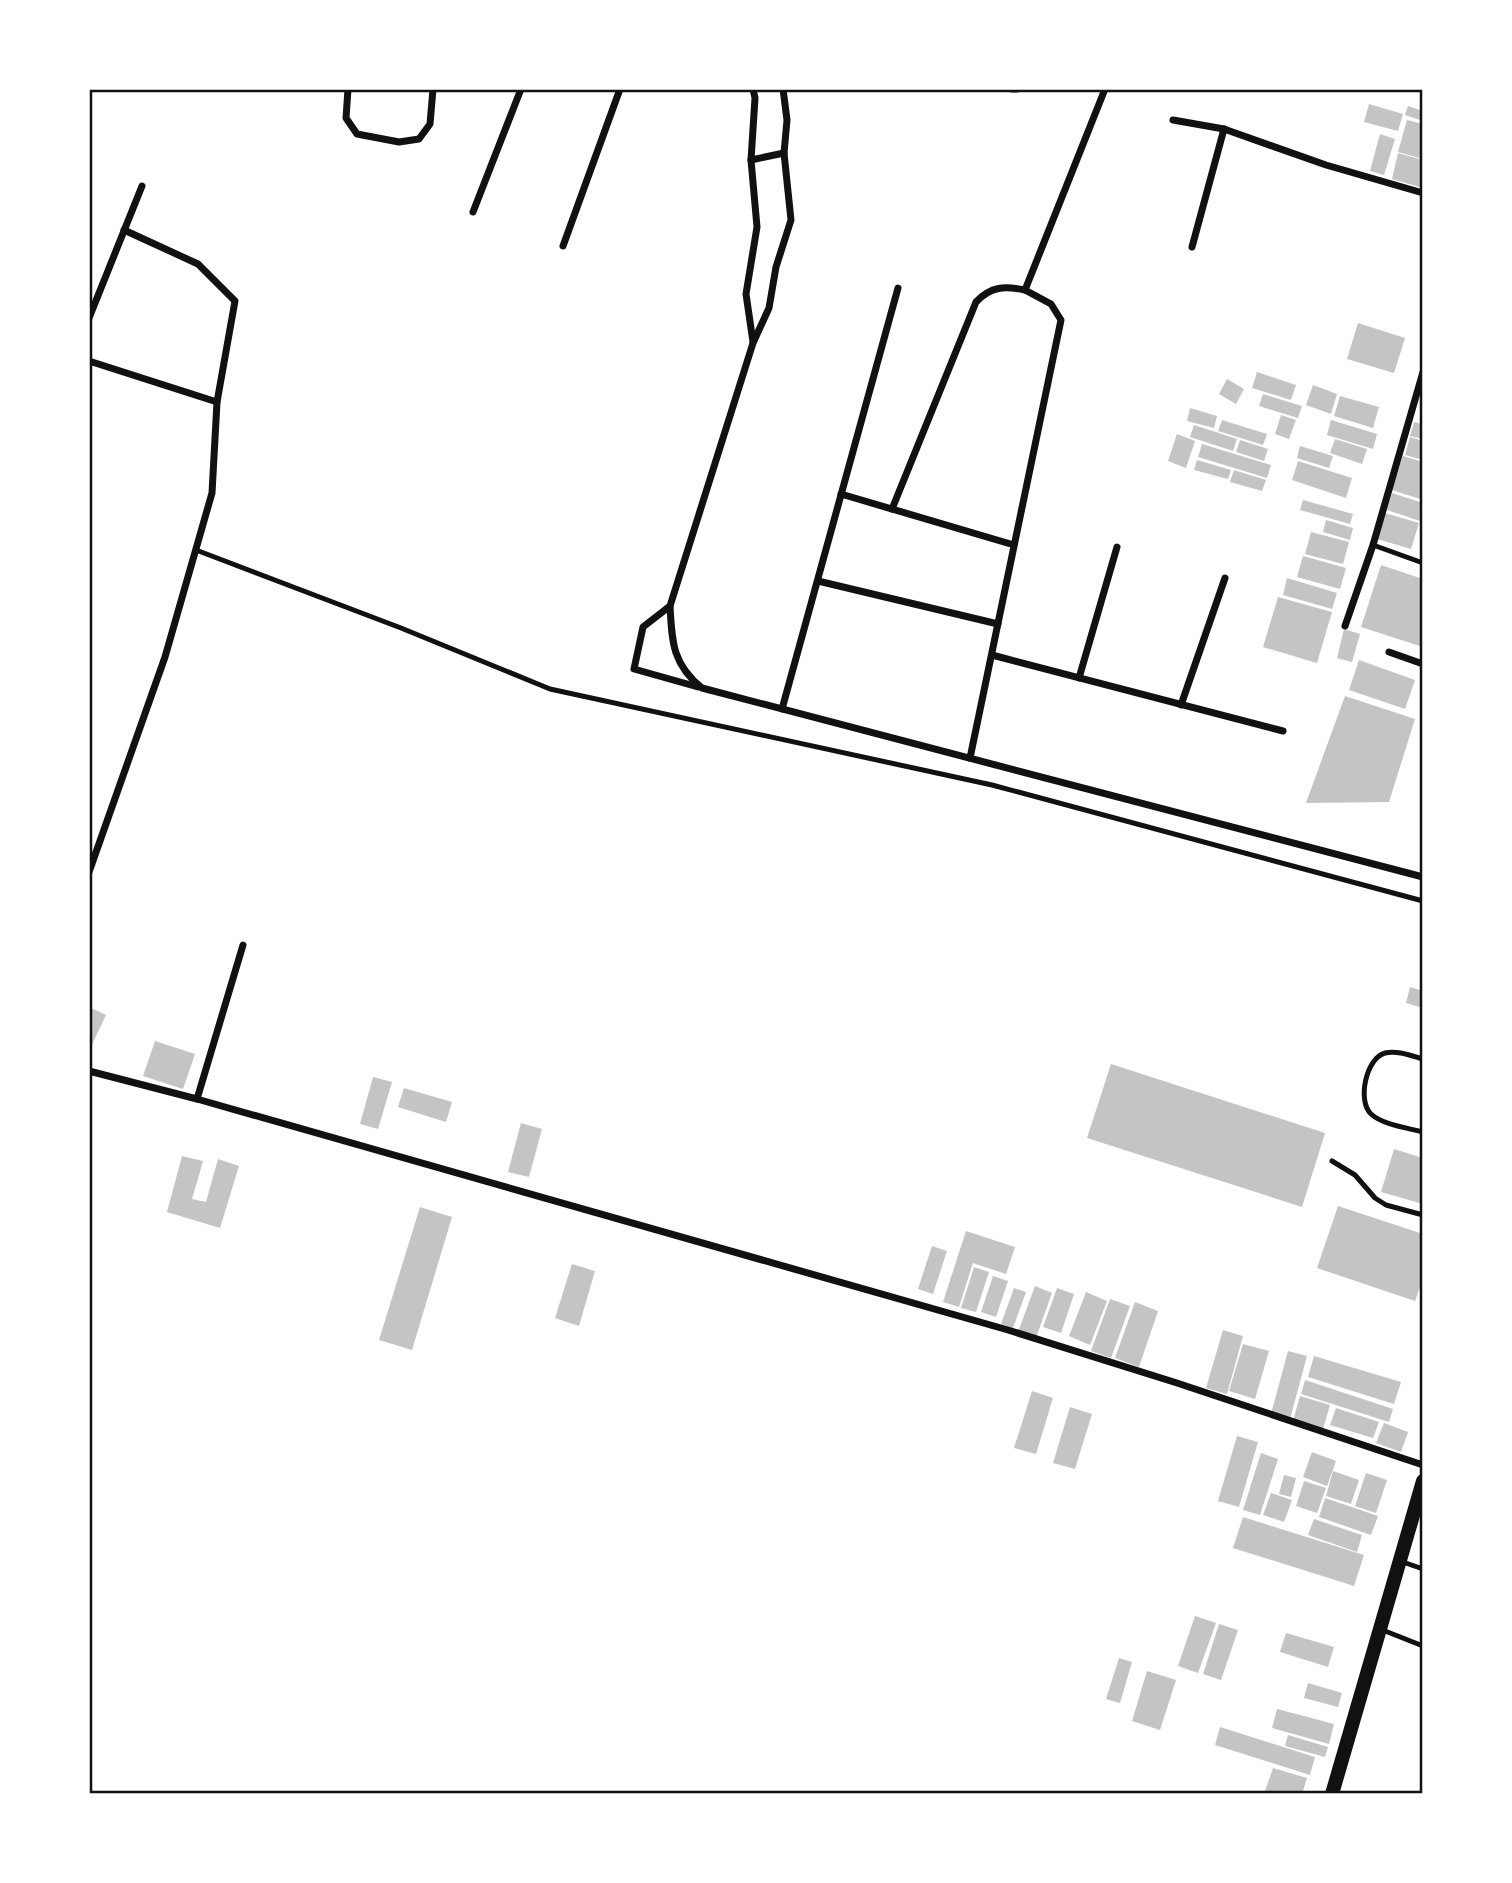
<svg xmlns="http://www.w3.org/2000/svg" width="1512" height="1883" viewBox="0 0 1512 1883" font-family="'Archivo Narrow',sans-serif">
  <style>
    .building { fill: #c4c4c4 }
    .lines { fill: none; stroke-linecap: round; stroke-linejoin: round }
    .service { stroke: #111; stroke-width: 5 }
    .minor { stroke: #111; stroke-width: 7 }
    .secondary { stroke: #111; stroke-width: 14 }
    .neatline { fill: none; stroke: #111; stroke-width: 2.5 }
  </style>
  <rect width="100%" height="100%" fill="#fff"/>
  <g class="building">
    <polygon points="1369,104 1403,114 1398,131 1364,122"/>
    <polygon points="1408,106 1423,111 1423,121 1405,115"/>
    <polygon points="1407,120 1423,124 1423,159 1398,152"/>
    <polygon points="1380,134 1395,139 1384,175 1370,171"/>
    <polygon points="1398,153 1423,160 1423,188 1392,179"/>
    <polygon points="1358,323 1405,338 1394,373 1347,359"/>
    <polygon points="1257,372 1296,385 1291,400 1252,388"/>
    <polygon points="1227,379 1244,389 1236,404 1219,394"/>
    <polygon points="1313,385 1337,394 1331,414 1306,405"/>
    <polygon points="1263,394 1302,406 1298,418 1259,406"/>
    <polygon points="1340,396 1379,407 1373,428 1334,416"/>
    <polygon points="1190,408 1217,416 1214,428 1187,421"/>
    <polygon points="1281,415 1296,420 1289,439 1275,434"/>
    <polygon points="1222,420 1267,434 1263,445 1218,431"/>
    <polygon points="1331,420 1377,434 1373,449 1327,435"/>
    <polygon points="1414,422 1423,424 1423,439 1410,436"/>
    <polygon points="1194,425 1237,439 1233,451 1190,437"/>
    <polygon points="1177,434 1195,441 1186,468 1168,461"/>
    <polygon points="1410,437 1423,441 1423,460 1405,455"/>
    <polygon points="1335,439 1367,449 1362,464 1330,453"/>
    <polygon points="1240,440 1268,449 1264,461 1236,452"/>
    <polygon points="1202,444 1271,465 1267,478 1198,457"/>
    <polygon points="1300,446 1333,456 1329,468 1297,458"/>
    <polygon points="1403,456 1423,462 1423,500 1392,490"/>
    <polygon points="1197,460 1231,470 1228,479 1194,470"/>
    <polygon points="1298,461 1352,478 1346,498 1292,480"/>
    <polygon points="1234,470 1266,480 1262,491 1230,482"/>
    <polygon points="1392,493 1423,503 1423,522 1387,510"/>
    <polygon points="1303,500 1353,514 1350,524 1300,510"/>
    <polygon points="1385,513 1419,523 1411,549 1377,539"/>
    <polygon points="1326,520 1353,528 1350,540 1323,532"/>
    <polygon points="1311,532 1349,542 1343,564 1305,554"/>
    <polygon points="1303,556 1346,568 1340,589 1297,577"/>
    <polygon points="1381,565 1423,579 1423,647 1361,627"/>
    <polygon points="1287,578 1337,593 1332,609 1283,595"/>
    <polygon points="1278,597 1332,612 1317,663 1263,647"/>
    <polygon points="1344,629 1360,634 1352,662 1337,658"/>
    <polygon points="1359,660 1415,680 1405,709 1349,690"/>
    <polygon points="1345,696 1415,719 1389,802 1306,803"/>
    <polygon points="1410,987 1423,991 1423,1008 1406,1003"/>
    <polygon points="89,1007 106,1015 89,1051"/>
    <polygon points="155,1041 195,1054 183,1089 143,1076"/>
    <polygon points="1111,1064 1325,1133 1302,1207 1087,1138"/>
    <polygon points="373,1077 392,1082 378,1129 360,1124"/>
    <polygon points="404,1088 452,1102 446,1122 398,1107"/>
    <polygon points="521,1123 542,1129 529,1177 508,1172"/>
    <polygon points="1394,1149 1423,1158 1423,1204 1381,1192"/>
    <polygon points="182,1156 203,1161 192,1199 206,1202 218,1159 239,1166 220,1228 167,1212"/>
    <polygon points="1338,1206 1423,1234 1423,1279 1415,1301 1317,1268"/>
    <polygon points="420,1207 452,1217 412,1350 379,1340"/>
    <polygon points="966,1231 1015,1247 1006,1274 973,1263 959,1307 943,1302"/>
    <polygon points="932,1246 947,1251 933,1294 918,1289"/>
    <polygon points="572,1264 595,1271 579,1326 555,1318"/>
    <polygon points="974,1267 989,1272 976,1312 961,1308"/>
    <polygon points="993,1276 1008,1281 996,1317 981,1312"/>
    <polygon points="1035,1286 1052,1293 1036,1338 1018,1332"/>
    <polygon points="1014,1288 1026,1292 1013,1328 1001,1324"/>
    <polygon points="1057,1288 1074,1294 1061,1333 1043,1327"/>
    <polygon points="1086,1292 1107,1301 1090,1345 1069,1336"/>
    <polygon points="1110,1299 1130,1306 1111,1358 1091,1351"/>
    <polygon points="1135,1302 1158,1311 1139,1367 1115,1358"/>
    <polygon points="1223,1330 1243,1336 1227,1394 1206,1388"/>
    <polygon points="1243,1344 1269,1351 1255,1399 1229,1391"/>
    <polygon points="1288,1351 1307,1356 1290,1419 1271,1414"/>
    <polygon points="1314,1356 1401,1382 1394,1404 1308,1377"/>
    <polygon points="1305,1380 1393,1409 1389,1422 1301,1394"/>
    <polygon points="1032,1391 1053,1398 1036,1454 1014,1448"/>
    <polygon points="1300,1396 1330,1405 1323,1429 1293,1421"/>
    <polygon points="1070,1407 1092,1414 1075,1469 1053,1463"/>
    <polygon points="1336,1408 1379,1422 1373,1438 1330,1425"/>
    <polygon points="1384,1423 1408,1432 1401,1452 1376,1443"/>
    <polygon points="1237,1436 1258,1442 1239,1507 1218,1501"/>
    <polygon points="1312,1452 1336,1461 1327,1486 1303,1477"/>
    <polygon points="1261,1453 1278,1459 1260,1515 1243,1510"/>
    <polygon points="1333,1471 1359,1480 1351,1504 1326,1496"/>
    <polygon points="1366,1473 1387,1480 1376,1513 1355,1506"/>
    <polygon points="1284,1475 1296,1478 1291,1497 1279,1494"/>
    <polygon points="1304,1481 1326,1488 1317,1513 1296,1506"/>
    <polygon points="1271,1493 1292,1500 1284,1522 1263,1515"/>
    <polygon points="1325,1498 1378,1516 1371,1535 1319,1517"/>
    <polygon points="1243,1517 1364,1555 1354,1586 1233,1548"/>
    <polygon points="1314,1519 1362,1535 1357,1552 1308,1535"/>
    <polygon points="1195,1616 1216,1623 1198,1673 1178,1666"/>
    <polygon points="1219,1624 1238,1630 1221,1680 1203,1674"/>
    <polygon points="1286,1633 1334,1647 1328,1667 1280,1652"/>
    <polygon points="1119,1658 1132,1662 1120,1703 1106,1699"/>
    <polygon points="1147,1671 1176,1680 1160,1730 1132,1721"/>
    <polygon points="1308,1683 1342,1693 1338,1707 1304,1698"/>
    <polygon points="1277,1709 1334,1724 1329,1744 1272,1728"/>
    <polygon points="1220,1727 1315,1757 1310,1775 1215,1745"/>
    <polygon points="1288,1735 1328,1747 1325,1757 1285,1746"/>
    <polygon points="1273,1768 1307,1778 1302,1794 1264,1794"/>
  </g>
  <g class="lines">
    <g class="service">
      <polyline points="1373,545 1423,563"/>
      <polyline points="196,550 401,628 550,689 992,785 1423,901"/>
      <path d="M1423,1059c-11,-3 -26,-9 -38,-6 -19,5 -28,48 -14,61 12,11 37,14 52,18"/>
      <polyline points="1332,1161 1355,1175 1375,1198 1386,1205 1423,1215"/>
      <polyline points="1400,1561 1423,1569"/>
      <polyline points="1380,1629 1423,1646"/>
    </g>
    <g class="minor">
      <polyline points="348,89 346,118 357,134 399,142 419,139 430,124 433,89"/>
      <path d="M783,89l4,31 -3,33 7,67 -15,47 -7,41 -16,35 -83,263c2,35 2,58 32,82l721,189"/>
      <polyline points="1012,89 1017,89"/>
      <polyline points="1173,120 1224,129 1326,165 1423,193"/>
      <polyline points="751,160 784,153"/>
      <polyline points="473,212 521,89"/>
      <polyline points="124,230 198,264 235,301 217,402"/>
      <polyline points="563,246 620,89"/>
      <polyline points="1192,247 1224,129"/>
      <polyline points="89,318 142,186"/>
      <polyline points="753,342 746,294 757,227 751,160 755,98 753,89"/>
      <polyline points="89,361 217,402 212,493 165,657 89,872"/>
      <polyline points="841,494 1014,545"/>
      <path d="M892,509l84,-207c15,-16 29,-16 49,-12"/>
      <polyline points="818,581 998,624"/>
      <polyline points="670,606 643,627 634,669 698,687"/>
      <polyline points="1345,626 1373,545 1423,372"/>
      <polyline points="1389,652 1423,664"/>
      <polyline points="992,655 1283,731"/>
      <polyline points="1079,678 1117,547"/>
      <polyline points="1181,705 1225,578"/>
      <polyline points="782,709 898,288"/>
      <polyline points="970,758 1061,320 1051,304 1025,290 1105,89"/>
      <polyline points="89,1071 197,1099 1008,1330 1177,1383 1423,1465"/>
      <polyline points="197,1099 243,945"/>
    </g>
    <polyline class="secondary" points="1332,1794 1423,1481"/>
  </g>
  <rect width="1512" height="1883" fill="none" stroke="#ffffff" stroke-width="182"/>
  <rect x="91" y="91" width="1330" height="1701" class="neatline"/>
</svg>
